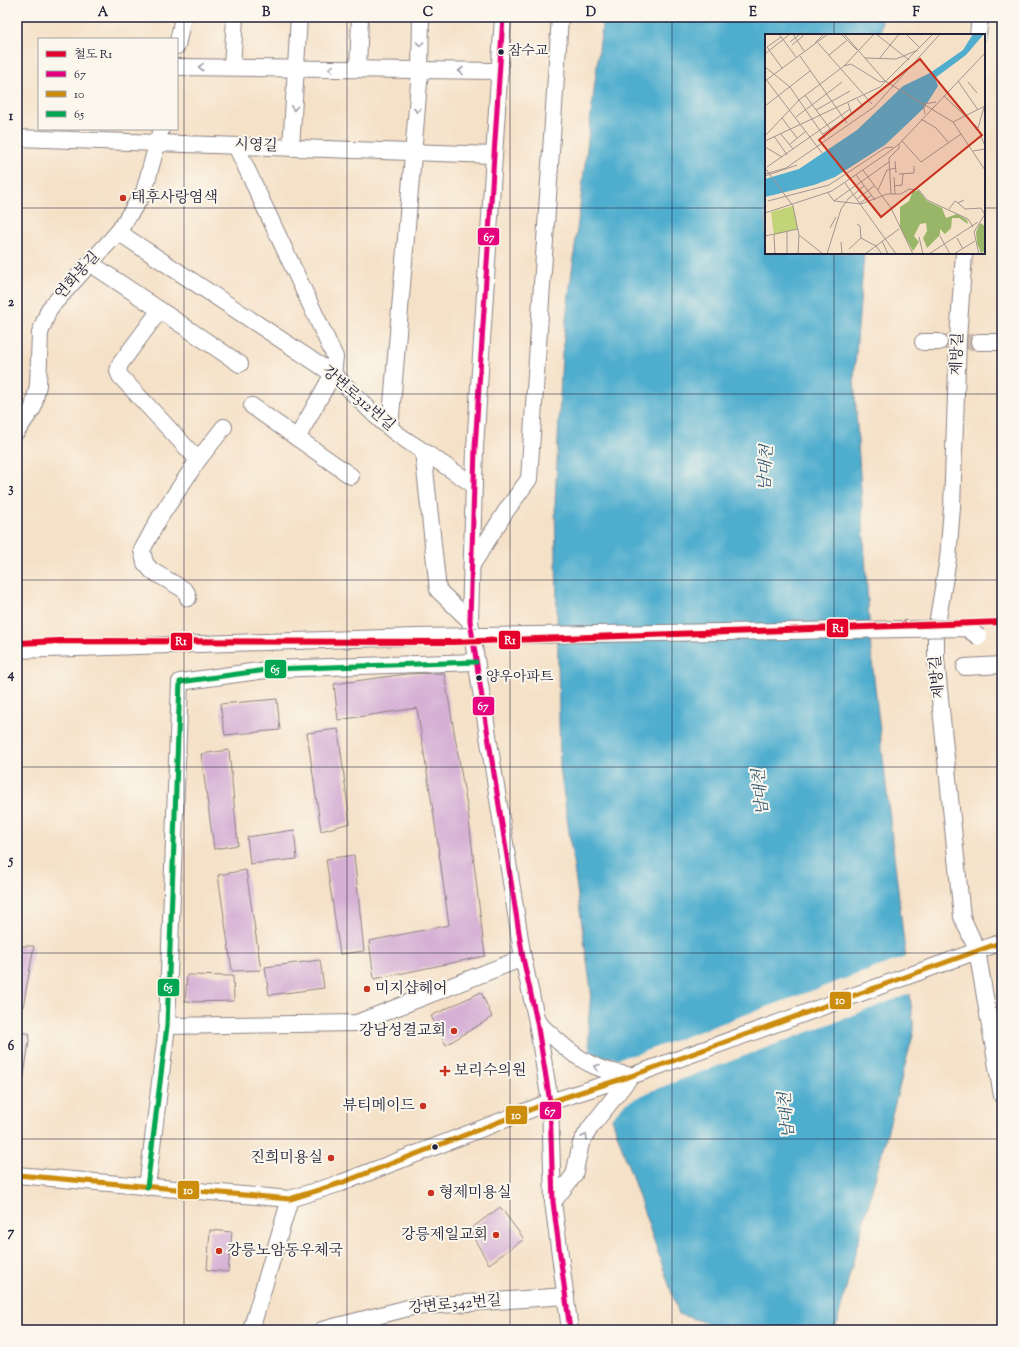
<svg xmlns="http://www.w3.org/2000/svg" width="1019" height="1347" viewBox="0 0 1019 1347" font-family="'Sorts Mill Goudy','Noto Serif KR',serif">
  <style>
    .water { fill: #50adce; stroke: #396884 }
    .pier { fill: #f5e1c8 }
    .building { fill: #d6b1d5 }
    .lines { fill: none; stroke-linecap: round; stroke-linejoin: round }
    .minor-tunnel { stroke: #cbbbac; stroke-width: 16; stroke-dasharray: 16 8; stroke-linecap: butt }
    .minor-casing { stroke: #8c8282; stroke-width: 18 }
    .minor { stroke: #fff; stroke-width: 16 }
    .minor-bridge-casing { stroke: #8c8282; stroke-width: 18; stroke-linecap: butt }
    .minor-bridge { stroke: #fff; stroke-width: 16 }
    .bus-1-casing { stroke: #fbf7ec; stroke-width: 8 }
    .bus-2-casing { stroke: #fbf7ec; stroke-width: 8 }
    .bus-3-casing { stroke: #fbf7ec; stroke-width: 8 }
    .bus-1 { stroke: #e5007d; stroke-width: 5 }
    .bus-2 { stroke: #cc8c0c; stroke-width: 5 }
    .bus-3 { stroke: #00a651; stroke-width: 5 }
    .rail-1-casing { stroke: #fbf7ec; stroke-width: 9 }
    .rail-1 { stroke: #e4002b; stroke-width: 6 }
    .oneway { stroke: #9c9ca7 }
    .grid { fill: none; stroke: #22223b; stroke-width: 1; stroke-opacity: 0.55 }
    .bus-dot { fill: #22223b; stroke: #fbf7ec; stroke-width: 1.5 }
    .poi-dot { fill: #c8321e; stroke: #fbf7ec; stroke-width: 1.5 }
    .labels { text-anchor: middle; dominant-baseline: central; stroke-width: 4; stroke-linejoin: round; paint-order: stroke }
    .bus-label { font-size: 14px; fill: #22223b; stroke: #fbf7ec; text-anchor: start }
    .street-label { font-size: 15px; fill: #22223b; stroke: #fbf7ec }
    .poi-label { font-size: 15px; fill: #22223b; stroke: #fbf7ec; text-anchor: start }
    .water-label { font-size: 16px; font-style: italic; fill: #345a76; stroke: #fbf7ec }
    .inset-road { fill: none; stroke: #a19590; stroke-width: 1 }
    .view { fill: #c8321e; fill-opacity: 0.15; stroke: #c8321e; stroke-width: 2 }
    .inset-edge { fill: none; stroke: #22223b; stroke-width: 2 }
    .line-badge { stroke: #fbf7ec; stroke-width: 1.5 }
    .badge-label { font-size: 11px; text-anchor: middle; font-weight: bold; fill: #fff }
    .neatline { fill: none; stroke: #22223b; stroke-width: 1.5 }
    .grid-label { font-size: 13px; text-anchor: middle; font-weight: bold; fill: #22223b }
  </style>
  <rect width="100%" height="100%" fill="#fbf7ec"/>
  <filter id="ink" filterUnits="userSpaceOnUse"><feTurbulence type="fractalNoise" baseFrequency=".025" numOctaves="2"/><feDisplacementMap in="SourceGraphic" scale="8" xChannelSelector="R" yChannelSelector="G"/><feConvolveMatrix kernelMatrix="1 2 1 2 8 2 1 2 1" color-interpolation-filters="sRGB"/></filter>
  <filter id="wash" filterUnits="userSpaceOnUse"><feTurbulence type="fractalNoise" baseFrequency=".012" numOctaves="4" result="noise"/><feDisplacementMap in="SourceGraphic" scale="16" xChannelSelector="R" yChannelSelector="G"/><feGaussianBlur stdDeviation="0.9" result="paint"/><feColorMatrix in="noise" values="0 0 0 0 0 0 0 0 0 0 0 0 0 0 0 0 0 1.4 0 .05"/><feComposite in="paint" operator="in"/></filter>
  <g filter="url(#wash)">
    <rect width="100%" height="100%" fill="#f5e1c8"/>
    <polygon class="water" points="603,17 882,17 881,35 766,35 766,253 864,253 854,378 871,652 914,1031 835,1330 727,1330 679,1314 590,1054 588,1028 591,990 560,767 555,504 562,353"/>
    <polygon class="pier" points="908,956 912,993 651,1091 626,1103 610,1119 588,1051 602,1057 618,1058 637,1054"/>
    <g id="blocks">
      <g class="building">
        <polygon points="444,673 468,812 485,956 374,979 369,941 449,925 434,817 417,708 338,720 334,684 406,674"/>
        <polygon points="277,699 280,730 225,735 220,704"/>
        <polygon points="338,729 350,823 321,831 307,733"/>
        <polygon points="229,750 238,845 214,849 201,754"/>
        <polygon points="294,830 297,859 250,864 247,837"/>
        <polygon points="354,855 364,951 340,954 326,859"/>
        <polygon points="246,870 261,970 232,971 218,875"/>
        <polygon points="17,946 34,946 23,1007 17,1006"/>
        <polygon points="320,960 324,988 269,995 265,967"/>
        <polygon points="187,975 233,976 234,1001 185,1002"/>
        <polygon points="481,992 492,1017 446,1045 431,1016"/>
        <polygon points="17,1031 30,1034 24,1076 17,1075"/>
        <polygon points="500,1207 524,1239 489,1264 469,1230"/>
        <polygon points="210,1230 232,1232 228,1272 207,1270"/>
      </g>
    </g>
  </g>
  <g filter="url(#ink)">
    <use href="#blocks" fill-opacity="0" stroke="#8c8282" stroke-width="1"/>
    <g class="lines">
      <polyline class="minor-tunnel" points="939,342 979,342"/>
      <g class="minor-casing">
        <g id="minor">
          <polyline points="503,17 475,448 470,621 523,958 537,1022 550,1102 553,1202 570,1330"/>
          <polyline points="978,35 980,17"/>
          <polyline points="177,46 183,17"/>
          <polyline points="177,67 500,71"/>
          <polyline points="232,67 235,17"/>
          <polyline points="358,69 360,17"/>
          <polyline points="17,138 494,155"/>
          <polyline points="236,146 335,357 333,374 297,438"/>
          <polyline points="291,148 299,17"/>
          <path d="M118,232l215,142c20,17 36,38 57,54 10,9 22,16 33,23l15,139 32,31"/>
          <polyline points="964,253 958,339 952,507 948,559 936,630 936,659 962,917 977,950 1002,1096"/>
          <polyline points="90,263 240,364"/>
          <polyline points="160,310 120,364 118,371 120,376 198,460"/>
          <polyline points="923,342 939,342"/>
          <polyline points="979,342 1002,342"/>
          <polyline points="252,406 351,476"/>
          <polyline points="390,428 420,71 421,17"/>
          <polyline points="17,431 33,408 38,385 40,333 49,309 118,232 144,192 161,129"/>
          <polyline points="423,451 474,485"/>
          <polyline points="472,565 506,511 529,479 560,17"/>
          <polyline points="188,598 187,593 183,589 152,571 145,563 142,550 160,517 198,460 224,427"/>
          <polyline points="17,650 416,637"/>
          <polyline points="965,667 1002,665"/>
          <path d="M537,1022c19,17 37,36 60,45 11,5 23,6 34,9l-41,52 -9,15 -7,32 -21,27"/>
          <polyline points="167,1026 357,1023 523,958"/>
          <polyline points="17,1175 290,1199 341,1183 550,1102 631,1076 1002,942"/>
          <polyline points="147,1187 167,1026 180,682 273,669 476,662"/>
          <polyline points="251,1330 290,1199"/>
          <polyline points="322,1330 412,1307 566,1296"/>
        </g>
      </g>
      <use href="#minor" class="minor"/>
      <g class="minor-bridge-casing">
        <polyline id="minor-bridge" points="416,637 966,628 979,637"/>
      </g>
      <use href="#minor-bridge" class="minor-bridge"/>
      <g class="bus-1-casing">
        <polyline id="bus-1" points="503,17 475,448 470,621 523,958 537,1022 550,1102 553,1202 570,1330"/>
      </g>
      <g class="bus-2-casing">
        <polyline id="bus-2" points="17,1175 290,1199 341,1183 550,1102 631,1076 1002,942"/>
      </g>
      <g class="bus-3-casing">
        <polyline id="bus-3" points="147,1187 167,1026 180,682 273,669 476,662"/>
      </g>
      <use href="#bus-1" class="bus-1"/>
      <use href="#bus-2" class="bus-2"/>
      <use href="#bus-3" class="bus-3"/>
      <g class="rail-1-casing">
        <polyline id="rail-1" points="17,643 60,641 453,642 1002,622"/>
      </g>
      <use href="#rail-1" class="rail-1"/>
    </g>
    <defs><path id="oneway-chevron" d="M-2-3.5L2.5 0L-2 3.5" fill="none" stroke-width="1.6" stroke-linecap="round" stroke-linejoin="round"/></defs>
    <g class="oneway">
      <use href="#oneway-chevron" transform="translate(420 44) rotate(91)"/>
      <use href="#oneway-chevron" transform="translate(201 67) rotate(-179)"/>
      <use href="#oneway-chevron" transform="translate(331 69) rotate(-179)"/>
      <use href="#oneway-chevron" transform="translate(461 71) rotate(180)"/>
      <use href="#oneway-chevron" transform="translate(294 108) rotate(94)"/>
      <use href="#oneway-chevron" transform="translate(417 110) rotate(95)"/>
      <use href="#oneway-chevron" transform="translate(597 1067) rotate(-159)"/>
      <use href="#oneway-chevron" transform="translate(585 1137) rotate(-61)"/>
    </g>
  </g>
  <path class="grid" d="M184,17v1313M347,17v1313M510,17v1313M672,17v1313M834,17v18M17,208h749M984,208h18M834,253v1077M17,394h985M17,580h985M17,767h985M17,953h985M17,1139h985"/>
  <g class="bus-dot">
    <circle cx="501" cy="52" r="3.5"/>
    <circle cx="479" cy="678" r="3.5"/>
    <circle cx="435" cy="1147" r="3.5"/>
  </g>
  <g class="poi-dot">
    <circle cx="123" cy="198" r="4"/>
    <circle cx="367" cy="989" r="4"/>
    <circle cx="454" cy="1031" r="4"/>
    <path d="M443 1065h4v4h4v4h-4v4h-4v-4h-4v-4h4z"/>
    <circle cx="423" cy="1106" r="4"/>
    <circle cx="331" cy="1158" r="4"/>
    <circle cx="431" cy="1193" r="4"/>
    <circle cx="496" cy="1235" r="4"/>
    <circle cx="219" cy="1251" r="4"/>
  </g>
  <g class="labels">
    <g class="bus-label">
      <text x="508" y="52">잠수교</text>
      <text x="486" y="678">양우아파트</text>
    </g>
    <g class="street-label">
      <text transform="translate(256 146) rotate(2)">시영길</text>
      <text transform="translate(78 276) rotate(-48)">연화봉길</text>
      <text transform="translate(958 354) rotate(-88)">제방길</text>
      <text transform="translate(358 399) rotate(41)">강변로312번길</text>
      <text transform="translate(938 677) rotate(-95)">제방길</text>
      <text transform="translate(455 1305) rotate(-5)">강변로342번길</text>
    </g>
    <g class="poi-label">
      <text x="131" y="198">태후사랑염색</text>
      <text x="375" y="989">미지샵헤어</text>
      <text x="446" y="1031" text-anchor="end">강남성결교회</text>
      <text x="454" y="1071">보리수의원</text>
      <text x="415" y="1106" text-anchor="end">뷰티메이드</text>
      <text x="323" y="1158" text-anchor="end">진희미용실</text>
      <text x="439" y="1193">형제미용실</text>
      <text x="488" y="1235" text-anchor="end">강릉제일교회</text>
      <text x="227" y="1251">강릉노암동우체국</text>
    </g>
    <g class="water-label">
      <text transform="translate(767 468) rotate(-87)">남대천</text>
      <text transform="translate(762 792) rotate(-95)">남대천</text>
      <text transform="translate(788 1115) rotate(-95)">남대천</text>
    </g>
  </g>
  <g transform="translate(765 34)">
    <rect width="220" height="220" fill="#f5e1c8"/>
    <path d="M28,172l5,23 -24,6 -3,-23z" fill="#c2d477"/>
    <path d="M148,157h6l8,10 15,7 4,10 11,-4 10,6 1,4 -9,-6h-7l-1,10 -6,6 -5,-5v6l-13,13 -4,-10 4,-7 -1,-8 -6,1 -6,12 5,6 -6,9 -13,-23v-21l9,-6zM215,189l5,3v25l-4,2 -4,-10 -1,-11z" fill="#99b668"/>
    <path d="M208,0h11l-18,21 -31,23 3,8 -14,22 -39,37 -50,32 -21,8 -49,12v-18l34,-10 58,-39 46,-44 27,-13 33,-23z" fill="#50adce"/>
    <path class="inset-road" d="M14,0l17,23M28,0l11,17M76,0l16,16M79,0l41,47 68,41 32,48M111,0l33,26M141,0l14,14M16,3l-14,10 15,21M25,8l10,-8M50,9l9,-9M53,9l54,61M27,11l11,-9 -2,-2M0,20l25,-20M64,21l17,-14M35,22l47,67M100,24l31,1 22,-9M114,25l20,-25M79,32l7,-2 29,18 5,-1M0,33l25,20 35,51M0,44l57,75M0,47l63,-47M193,47l20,29M203,48l9,11M40,61l26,35M179,62l33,31 8,19M83,69l4,12M0,72l45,-35M51,76l34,-19M160,80l-2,-10 13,-2M31,83l46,-35M17,84l15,20M156,85l15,9 12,14M188,88l32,-16M213,94l6,-21M15,99l13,16M58,100l40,-28 -6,-7M0,102l34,-36 45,-34 30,-32M9,102l13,19M0,107l115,-54 53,-53M137,107l19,21 40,-28M24,111l17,-14M0,113l17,10M208,117l12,-2M130,127l1,12M2,133l83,-58M0,134l28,38 6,29 -1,19M98,136l28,38 22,46M0,140l21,-6 88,-61 66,-73M134,140l15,-1v-7M91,141l19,25M0,142l32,-11M129,143l1,17M80,149l51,71M129,152l8,-1 1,-11M113,156l9,-20 9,-2M63,159l6,8 27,3 26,-10h14l8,-5 10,1 8,10 41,19 5,8M126,160l-2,-36 10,-10v-4M92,165l17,-13M3,167l61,-16 56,-37 8,-1M69,167l55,-39M95,169l12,-8M193,169l7,6 16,-1 4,7M184,175l6,-8 3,2 6,-3M0,179l67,-22 54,-37 13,-10 86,-91M92,190l3,2 1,12 15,8 6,8M65,194l6,-11M22,198v22M9,201l1,19M34,201l24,19M0,202l33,-7M175,202l10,18M154,203l4,17M192,204l6,11M117,207l6,13M76,208l1,12M84,215l12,-11M62,220l14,-45 7,-10 16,-13M100,220l34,-25M164,220l49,-32M189,220l21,-13M214,220l-5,-22 11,-18"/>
    <path class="view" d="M155,25l62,76 -101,82 -62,-77z"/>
    <rect width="220" height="220" class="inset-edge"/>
  </g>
  <g class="line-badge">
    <rect x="477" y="227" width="23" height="19" rx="4" fill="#e5007d"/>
    <rect x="826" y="618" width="23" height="20" rx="4" fill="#e4002b"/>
    <rect x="498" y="630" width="23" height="20" rx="4" fill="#e4002b"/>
    <rect x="170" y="632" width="23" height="19" rx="4" fill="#e4002b"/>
    <rect x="264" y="659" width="23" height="20" rx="4" fill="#00a651"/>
    <rect x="472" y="696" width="23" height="20" rx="4" fill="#e5007d"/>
    <rect x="157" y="978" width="23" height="19" rx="4" fill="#00a651"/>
    <rect x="829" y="991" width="23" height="19" rx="4" fill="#cc8c0c"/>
    <rect x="539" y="1101" width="23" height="19" rx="4" fill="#e5007d"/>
    <rect x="505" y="1105" width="23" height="20" rx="4" fill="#cc8c0c"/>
    <rect x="177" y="1180" width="23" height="20" rx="4" fill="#cc8c0c"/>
  </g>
  <g class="badge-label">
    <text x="489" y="241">67</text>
    <text x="838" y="632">R1</text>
    <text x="510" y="644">R1</text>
    <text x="181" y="645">R1</text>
    <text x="275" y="673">65</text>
    <text x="483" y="710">67</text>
    <text x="168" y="991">65</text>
    <text x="840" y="1004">10</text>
    <text x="550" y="1115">67</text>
    <text x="516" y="1119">10</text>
    <text x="188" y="1194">10</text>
  </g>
  <rect width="1019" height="1347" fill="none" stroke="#fbf7ec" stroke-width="44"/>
  <rect x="38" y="38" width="140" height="92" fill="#fbf7ec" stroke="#a4a2a5"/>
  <rect x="46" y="51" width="20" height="6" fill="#e4002b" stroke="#a4a2a5"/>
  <text x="74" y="58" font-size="12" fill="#22223b">철도 R1</text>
  <rect x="46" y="71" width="20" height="6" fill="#e5007d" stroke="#a4a2a5"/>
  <text x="74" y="78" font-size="12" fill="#22223b">67</text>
  <rect x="46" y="91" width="20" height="6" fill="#cc8c0c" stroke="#a4a2a5"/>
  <text x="74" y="98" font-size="12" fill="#22223b">10</text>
  <rect x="46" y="111" width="20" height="6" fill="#00a651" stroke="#a4a2a5"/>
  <text x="74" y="118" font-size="12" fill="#22223b">65</text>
  <rect x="22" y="22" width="975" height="1303" class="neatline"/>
  <g class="grid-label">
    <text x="103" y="16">A</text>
    <text x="266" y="16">B</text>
    <text x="428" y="16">C</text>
    <text x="591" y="16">D</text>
    <text x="753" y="16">E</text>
    <text x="916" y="16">F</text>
    <text x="11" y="120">1</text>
    <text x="11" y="306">2</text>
    <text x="11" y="492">3</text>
    <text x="11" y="678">4</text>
    <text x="11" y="864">5</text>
    <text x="11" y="1050">6</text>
    <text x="11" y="1236">7</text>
  </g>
</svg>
